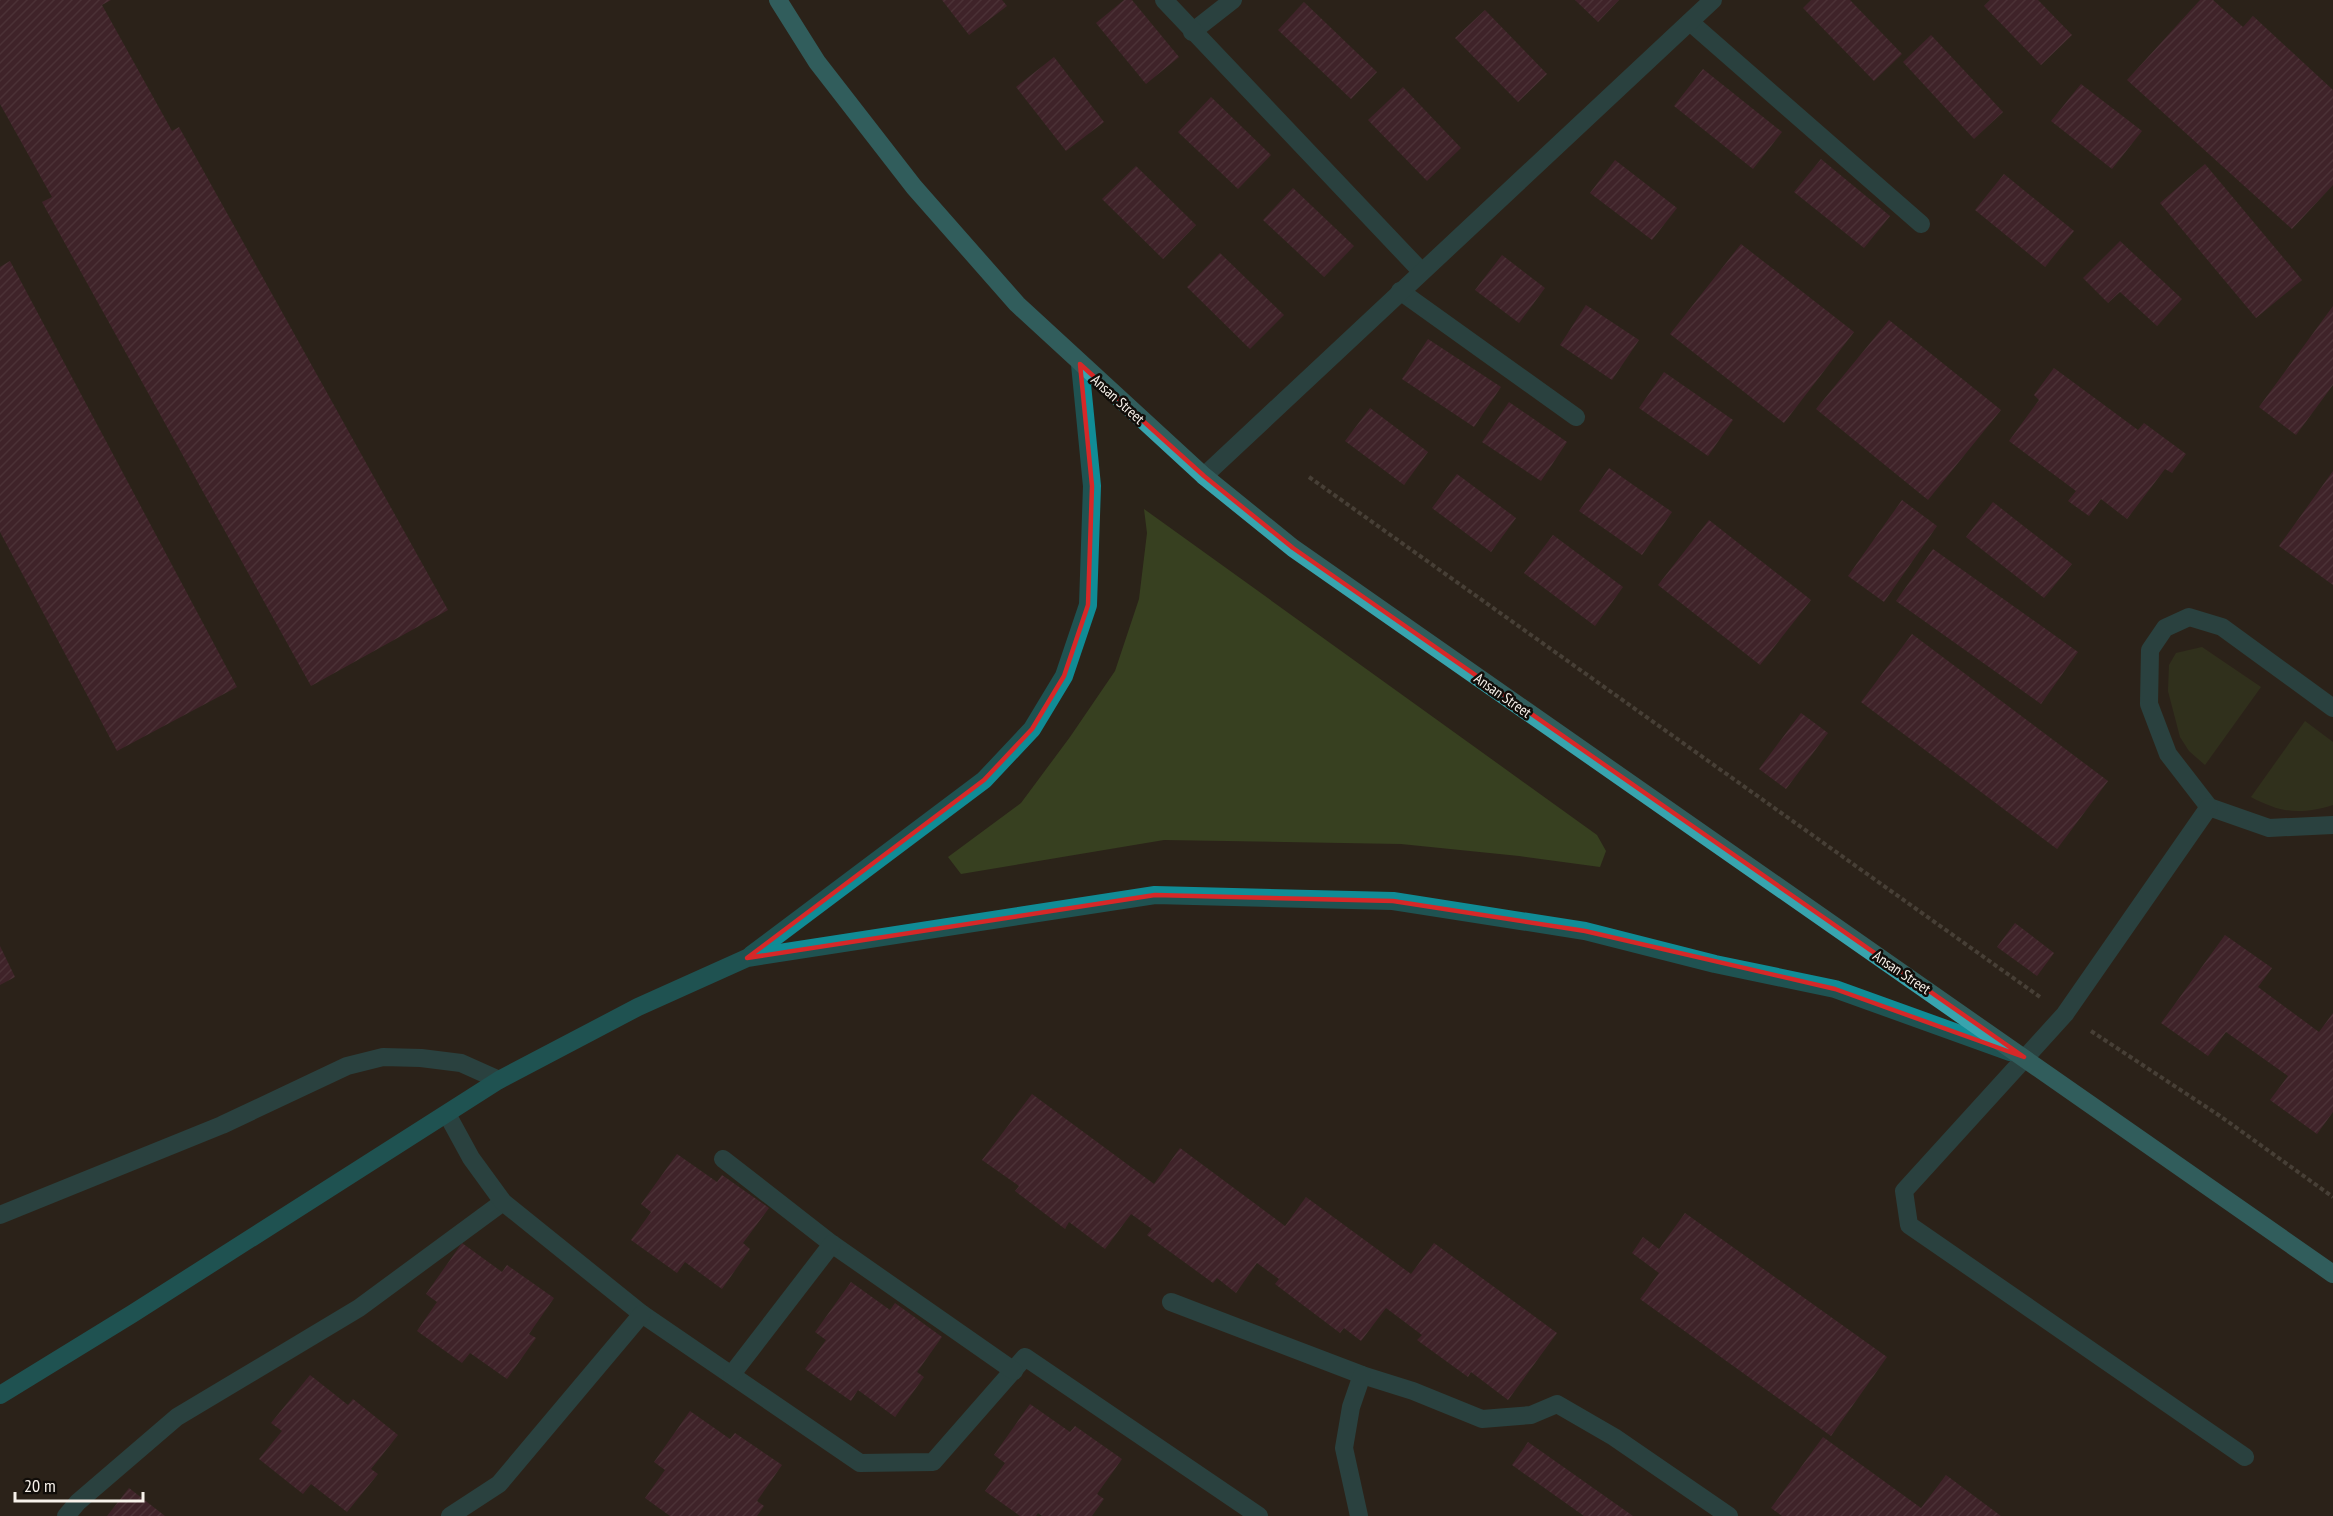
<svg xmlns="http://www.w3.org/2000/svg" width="2333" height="1516" viewBox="0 0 2333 1516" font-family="'PT Sans Narrow',sans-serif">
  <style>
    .grass { fill: #374020 }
    .building { fill: url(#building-hatch) }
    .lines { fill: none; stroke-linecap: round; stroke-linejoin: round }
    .path { stroke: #696259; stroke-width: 4; stroke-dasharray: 4.5 3; stroke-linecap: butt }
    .lane { stroke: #28676d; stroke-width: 18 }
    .street { stroke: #28676d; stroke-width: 18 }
    .secondary { stroke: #108c96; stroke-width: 18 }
    .primary { stroke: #38a4ae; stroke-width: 18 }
    .marked { fill: none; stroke: #d62828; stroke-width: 4.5; stroke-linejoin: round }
    .labels { text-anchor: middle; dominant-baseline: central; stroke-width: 5; stroke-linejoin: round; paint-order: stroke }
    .street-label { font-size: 15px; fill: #f7f1ea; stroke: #110d09 }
  </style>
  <defs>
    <pattern id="building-hatch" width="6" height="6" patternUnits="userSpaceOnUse" patternTransform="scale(1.5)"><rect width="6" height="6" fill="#58243d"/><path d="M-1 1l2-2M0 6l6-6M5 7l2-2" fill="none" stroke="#714459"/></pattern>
  </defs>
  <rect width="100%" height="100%" fill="#2b2319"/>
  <g class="grass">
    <polygon points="1144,509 1597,835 1606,851 1600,867 1519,856 1401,844 1164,840 961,874 948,857 1021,803 1070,737 1115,671 1139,599 1147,533"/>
    <polygon points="2202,647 2261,687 2205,765 2189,751 2180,737 2168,691 2169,665 2176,653"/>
    <path d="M2305,721l28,21v63c-33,10 -52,8 -82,-8z"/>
  </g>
  <g class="building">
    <polygon points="0,0 111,0 102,5 172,131 179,127 448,610 311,686 42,202 52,197 0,104"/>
    <polygon points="942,0 1002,0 1007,6 969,35"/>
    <polygon points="1124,0 1132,0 1179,57 1146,84 1096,23"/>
    <polygon points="1575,0 1619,0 1598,22"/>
    <polygon points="1811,0 1850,0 1902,54 1874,81 1803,8"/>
    <polygon points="1990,0 2038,0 2072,35 2041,65 1984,6"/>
    <polygon points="2200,0 2213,0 2243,27 2253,16 2333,90 2333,185 2292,229 2127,80"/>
    <polygon points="1304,2 1377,72 1351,99 1278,30"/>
    <polygon points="1485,10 1547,74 1518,102 1455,38"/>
    <polygon points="1931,35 2003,112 1974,139 1903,62"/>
    <polygon points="1054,57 1104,122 1066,151 1016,87"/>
    <polygon points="1703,69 1782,132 1753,169 1674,106"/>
    <polygon points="2081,84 2142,131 2112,169 2051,121"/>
    <polygon points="1403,87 1461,148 1427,181 1368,120"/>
    <polygon points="1211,97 1271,155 1238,189 1178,132"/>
    <polygon points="1821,159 1890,216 1864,248 1794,192"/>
    <polygon points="1615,160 1677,208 1652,240 1590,193"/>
    <polygon points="2205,164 2302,280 2256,318 2160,203"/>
    <polygon points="1136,166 1196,225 1163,259 1102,199"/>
    <polygon points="2004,174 2074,231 2045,267 1975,210"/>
    <polygon points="1293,188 1354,246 1324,277 1263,220"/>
    <polygon points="2120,241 2182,299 2157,326 2120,292 2108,303 2083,278"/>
    <polygon points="1741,244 1854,332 1784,423 1670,334"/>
    <polygon points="1220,253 1284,315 1250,349 1187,287"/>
    <polygon points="1502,255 1545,288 1519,323 1475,290"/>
    <polygon points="10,261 237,687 117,751 0,532 0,267"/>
    <polygon points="1586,305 1639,340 1612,380 1560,345"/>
    <polygon points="2333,306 2333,385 2296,435 2259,407"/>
    <polygon points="1889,320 2001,410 1928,500 1816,409"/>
    <polygon points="1428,339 1501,387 1474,427 1402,379"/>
    <polygon points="2054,368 2138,430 2144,423 2186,454 2172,473 2165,469 2127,519 2101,499 2089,516 2068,501 2076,491 2009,441 2039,400 2034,395"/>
    <polygon points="1664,372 1733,420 1708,456 1639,408"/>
    <polygon points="1509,402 1567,442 1541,481 1482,442"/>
    <polygon points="1370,408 1428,452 1404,485 1345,441"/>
    <polygon points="1609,468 1672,512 1642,555 1579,511"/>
    <polygon points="2333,471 2333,585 2279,546"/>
    <polygon points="1457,474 1516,518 1491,552 1432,508"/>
    <polygon points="1902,500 1937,526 1884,602 1848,576"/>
    <polygon points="1993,502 2072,564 2044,598 1966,537"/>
    <polygon points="1709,520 1811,600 1760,665 1658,585"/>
    <polygon points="1553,535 1623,587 1595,626 1524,573"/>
    <polygon points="1933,549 2078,652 2041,704 1896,601"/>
    <polygon points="1912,634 2108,781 2057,849 1861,702"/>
    <polygon points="1801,713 1828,733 1786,789 1759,769"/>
    <polygon points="2015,923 2054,953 2037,976 1997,947"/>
    <polygon points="2225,935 2272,968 2258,987 2319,1032 2333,1013 2333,1112 2317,1134 2270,1100 2288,1076 2226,1032 2208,1056 2161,1023"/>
    <polygon points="0,946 15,977 0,985"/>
    <polygon points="1032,1094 1154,1184 1180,1148 1285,1226 1306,1197 1411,1274 1434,1243 1557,1333 1508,1400 1471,1372 1468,1377 1417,1340 1422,1335 1386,1308 1361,1341 1344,1328 1340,1333 1275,1284 1279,1279 1257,1263 1236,1293 1217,1278 1213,1283 1147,1235 1152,1229 1131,1214 1105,1249 1069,1222 1065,1229 1015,1191 1019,1186 982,1160"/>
    <polygon points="677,1154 717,1182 722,1175 769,1208 743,1243 750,1249 722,1289 685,1262 677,1273 631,1240 651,1212 641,1204"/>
    <polygon points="1685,1213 1887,1357 1831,1436 1640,1299 1659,1273 1632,1253 1643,1237 1659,1249"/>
    <polygon points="462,1243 502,1272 507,1265 554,1298 529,1334 536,1338 507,1379 470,1353 462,1363 417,1331 437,1302 426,1294"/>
    <polygon points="851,1282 890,1310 895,1303 942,1337 917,1372 924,1377 895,1417 858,1390 851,1401 805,1369 826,1340 815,1332"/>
    <polygon points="310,1375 348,1405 353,1399 398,1435 371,1469 378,1474 347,1512 311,1484 303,1494 259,1459 282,1431 271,1423"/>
    <polygon points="1030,1404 1070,1432 1075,1426 1122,1459 1097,1494 1104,1499 1092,1516 1042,1516 1038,1513 1036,1516 1020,1516 985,1491 1005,1463 994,1455"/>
    <polygon points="690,1411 730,1439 735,1433 782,1465 757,1501 764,1506 757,1516 670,1516 645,1498 665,1470 654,1462"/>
    <polygon points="1823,1437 1921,1508 1946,1475 2001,1516 1782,1516 1771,1508"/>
    <polygon points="1528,1442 1633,1516 1584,1516 1512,1465"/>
    <polygon points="129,1488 165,1516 107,1516"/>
  </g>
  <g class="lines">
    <g class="path">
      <polyline points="1309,477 2040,997"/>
      <polyline points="2091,1031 2220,1116 2333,1197"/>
    </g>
    <g class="lane">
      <polyline points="1690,22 1921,224"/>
      <polyline points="1192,32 1233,0"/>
      <polyline points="1400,291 1576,417"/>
      <polyline points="2333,708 2222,627 2189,617 2165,628 2150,650 2149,704 2168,754 2209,807 2269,828 2333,825"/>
      <polyline points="2209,807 2065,1014 1904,1191 1909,1225 2245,1457"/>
      <polyline points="0,1215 222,1125 347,1066 383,1057 421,1058 461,1063 499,1080"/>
      <polyline points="66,1516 78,1502 177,1417 359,1308 503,1202"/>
    </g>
    <g class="street">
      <polyline points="1164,0 1421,271"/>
      <polyline points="1204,476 1713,0"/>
      <polyline points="447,1114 471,1158 503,1202 642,1314 860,1463 933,1462 1025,1357 1259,1516"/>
      <polyline points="723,1159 832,1244 1014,1371"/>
      <polyline points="1171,1302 1362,1375 1413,1391 1482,1419 1531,1415 1557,1404 1614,1437 1729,1516"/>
      <polyline points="732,1374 832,1244"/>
      <polyline points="450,1516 499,1484 642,1314"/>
      <polyline points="1359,1516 1344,1448 1351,1407 1362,1375"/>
    </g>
    <g class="secondary">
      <polyline points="751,955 984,780 1032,729 1064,676 1088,605 1092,486 1080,364"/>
      <polyline points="0,1395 132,1314 499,1080 638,1007 747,958 1155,895 1393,901 1585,931 1715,964 1835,989 2010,1052"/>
    </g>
    <polyline class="primary" points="778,0 817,62 914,187 1017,304 1204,476 1293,548 2333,1274"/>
  </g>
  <path d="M0 0H2333V1516H0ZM1080,364l124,112 89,72 731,509 -189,-68 -250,-58 -192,-30 -238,-6 -408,63 237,-178 48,-51 32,-53 24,-71 4,-119z" fill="#2b2319" fill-opacity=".55" fill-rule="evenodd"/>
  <path class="marked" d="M1080,364l124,112 89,72 731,509 -189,-68 -250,-58 -192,-30 -238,-6 -408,63 237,-178 48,-51 32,-53 24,-71 4,-119z"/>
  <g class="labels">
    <g class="street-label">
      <text transform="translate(1118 399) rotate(42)">Ansan Street</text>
      <text transform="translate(1503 695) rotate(35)">Ansan Street</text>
      <text transform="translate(1902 972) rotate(34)">Ansan Street</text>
    </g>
  </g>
  <path d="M15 1492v9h128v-9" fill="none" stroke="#f7f1ea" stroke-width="3"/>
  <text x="24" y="1492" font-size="18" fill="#f7f1ea" stroke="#110d09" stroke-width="4.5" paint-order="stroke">20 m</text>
</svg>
